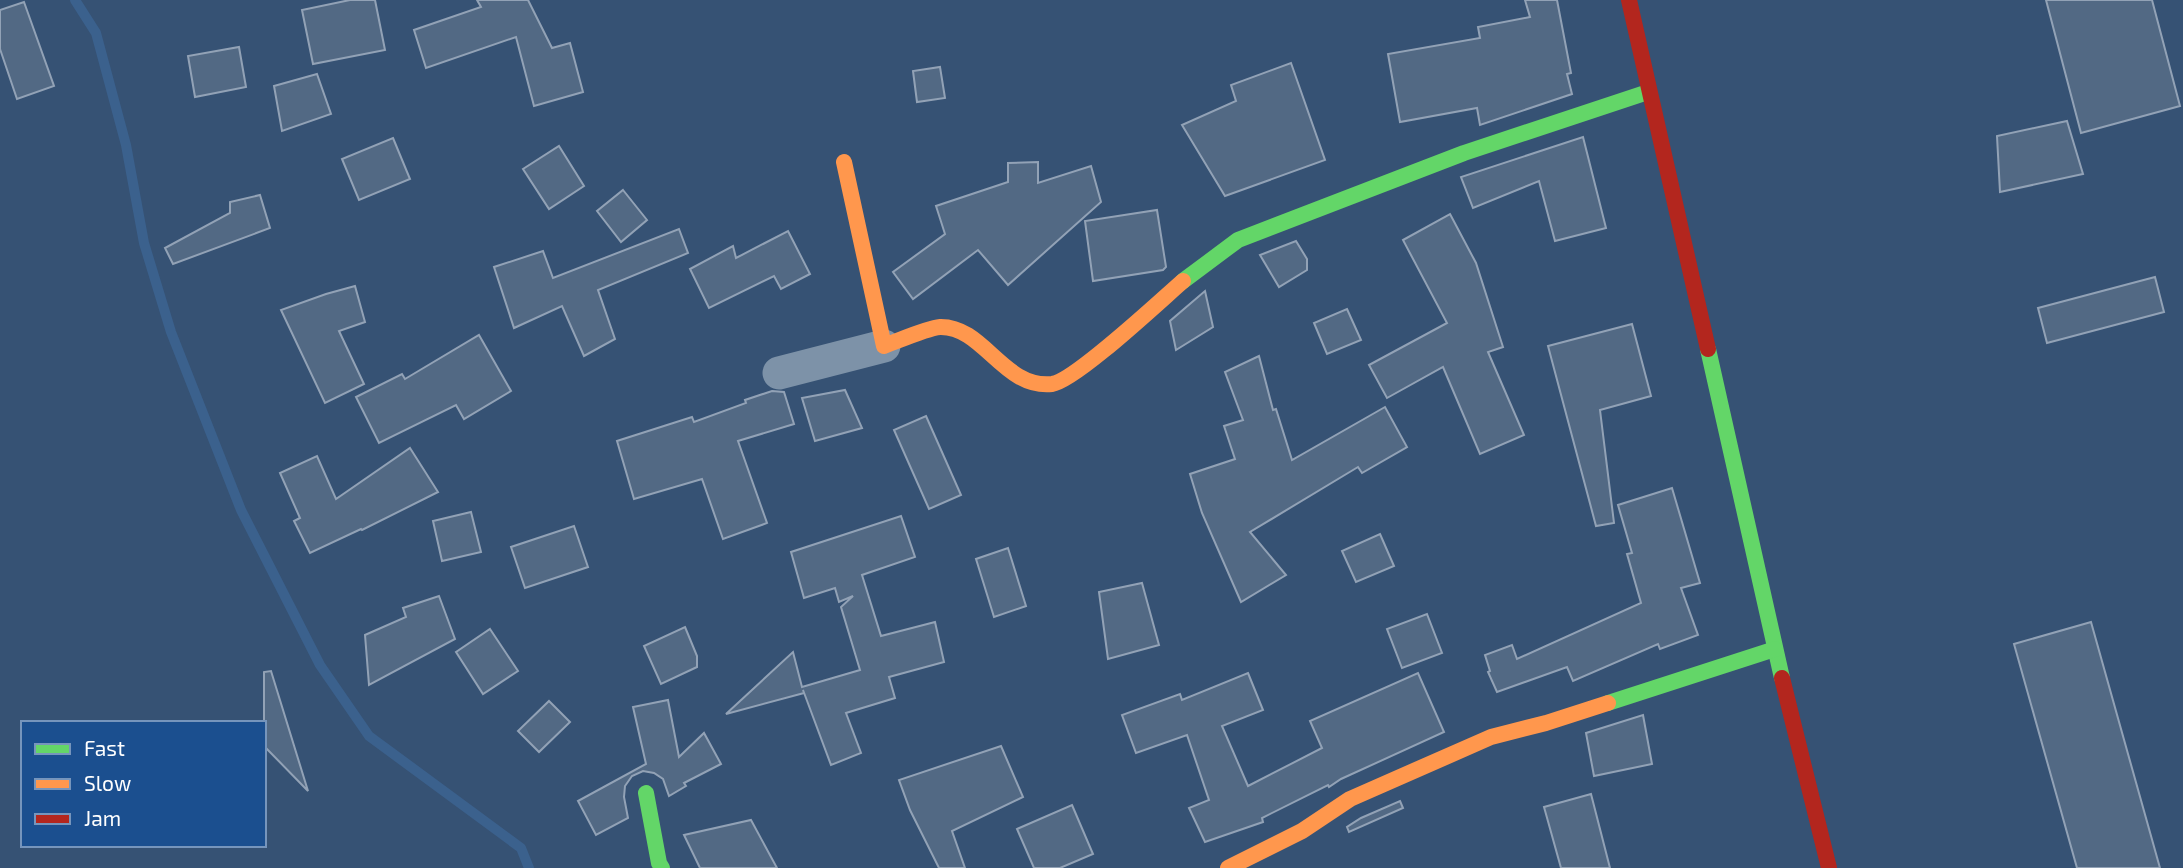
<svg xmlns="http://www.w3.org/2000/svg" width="2183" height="868" viewBox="0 0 2183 868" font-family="'Exo 2',sans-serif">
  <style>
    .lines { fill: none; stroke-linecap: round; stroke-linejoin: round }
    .stream { stroke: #3b618d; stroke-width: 10 }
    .building { fill: #526984; stroke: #92a2b6; stroke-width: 2 }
    .street { stroke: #7d92a8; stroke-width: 33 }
    .fast { stroke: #63d668; stroke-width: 16 }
    .slow { stroke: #ff974d; stroke-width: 16 }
    .jam { stroke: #b3261e; stroke-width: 16 }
  </style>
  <rect width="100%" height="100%" fill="#365274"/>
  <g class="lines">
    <polyline class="stream" points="75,0 96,33 126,145 144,243 171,332 241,510 320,665 369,736 521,848 529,868"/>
  </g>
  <g class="building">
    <polygon points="350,0 375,0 385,50 313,64 302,10"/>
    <polygon points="477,0 528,0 552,48 570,43 583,92 534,106 516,37 426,68 414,30 481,7"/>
    <polygon points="1525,0 1557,0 1571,73 1567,74 1572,94 1480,125 1477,108 1400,122 1388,54 1480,38 1478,27 1530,17"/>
    <polygon points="2046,0 2152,0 2180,106 2081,133"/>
    <polygon points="24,2 54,86 17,99 0,49 0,10"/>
    <polygon points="239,47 246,87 195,97 188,56"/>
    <polygon points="1291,63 1325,160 1225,196 1182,125 1236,101 1231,85"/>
    <polygon points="940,67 945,98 917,102 913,71"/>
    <polygon points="317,74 331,114 282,131 274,86"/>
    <polygon points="2067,121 2083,174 2000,192 1997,136"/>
    <polygon points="1583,137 1606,228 1555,241 1539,181 1473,208 1461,177"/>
    <polygon points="393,138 410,179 359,200 342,159"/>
    <polygon points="559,146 584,186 549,209 523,169"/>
    <polygon points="1038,162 1038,183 1091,166 1101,202 1008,285 978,250 913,299 893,272 945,234 936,206 1008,182 1008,163"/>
    <polygon points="623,190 647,220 621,242 597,211"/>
    <polygon points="260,195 270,228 173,264 165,248 230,213 230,202"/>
    <polygon points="1157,210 1166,267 1163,270 1093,281 1085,221"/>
    <polygon points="1450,214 1476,263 1503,347 1488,352 1524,435 1480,454 1443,367 1387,398 1369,365 1447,323 1403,240"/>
    <polygon points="679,229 688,253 598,290 615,339 584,356 562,306 514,328 494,267 543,251 553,278"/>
    <polygon points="788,231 810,274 781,289 774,276 709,308 690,269 733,246 736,258"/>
    <polygon points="1296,241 1307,259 1307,270 1279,287 1260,255"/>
    <polygon points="2155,277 2164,312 2047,343 2038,308"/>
    <polygon points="355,286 365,322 339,331 364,384 325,403 281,310 326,294"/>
    <polygon points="1205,291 1213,327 1176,350 1170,321"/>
    <polygon points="1347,309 1361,340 1327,354 1314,323"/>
    <polygon points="1632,324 1651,396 1600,410 1614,523 1596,526 1548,346"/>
    <polygon points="479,335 511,391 464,419 456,405 379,443 356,397 402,374 405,379"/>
    <polygon points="1259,356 1273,410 1276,409 1292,460 1385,407 1407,447 1362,473 1358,467 1250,532 1286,575 1241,602 1202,513 1190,474 1235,459 1224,426 1243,420 1225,372"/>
    <polygon points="845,390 862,428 815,441 802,398"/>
    <polygon points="772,391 784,392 794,424 738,441 767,523 723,539 702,479 634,499 617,441 692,417 694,422 746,403 745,400"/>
    <polygon points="926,416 961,495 929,509 894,430"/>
    <polygon points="410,448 438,492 362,530 361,529 310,553 294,521 300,518 280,473 317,456 336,499"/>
    <polygon points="1672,488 1700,583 1681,588 1698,635 1660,649 1658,644 1573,681 1567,667 1497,692 1488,672 1490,671 1485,655 1512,645 1517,659 1641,603 1627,554 1632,553 1618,505"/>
    <polygon points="471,512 481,552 442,561 433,521"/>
    <polygon points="901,516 915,557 862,575 881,636 935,622 944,662 889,677 895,698 846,713 861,753 831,765 803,690 804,693 726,714 793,652 802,687 860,670 841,607 853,596 839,602 835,588 804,598 791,552"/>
    <polygon points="574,526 588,567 525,588 511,547"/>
    <polygon points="1380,534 1394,566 1356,582 1342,551"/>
    <polygon points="1008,548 1026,606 994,617 976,559"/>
    <polygon points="1142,583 1159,645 1108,659 1099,592"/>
    <polygon points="439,596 455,639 369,685 365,635 406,617 403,608"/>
    <polygon points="1427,614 1442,653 1402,668 1387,629"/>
    <polygon points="2091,622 2160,868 2077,868 2014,644"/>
    <polygon points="685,627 697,656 697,667 661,684 644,646"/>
    <polygon points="490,629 518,671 483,694 456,652"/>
    <polygon points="271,671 308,791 264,746 264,672"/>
    <polygon points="1248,673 1263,710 1222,726 1248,786 1322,748 1310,721 1418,673 1444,732 1341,779 1329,787 1328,785 1262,818 1263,822 1205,842 1189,808 1209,800 1187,735 1136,753 1122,715 1180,694 1182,700"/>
    <polygon points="668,700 679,757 704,733 721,764 684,783 686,786 669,796 663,779 654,773 643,771 632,776 625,786 624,797 628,818 596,835 578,801 646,764 633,707"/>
    <polygon points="549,701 570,722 539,752 518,731"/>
    <polygon points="1643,715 1652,764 1594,776 1586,733"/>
    <polygon points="1001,746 1023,797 952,831 965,868 939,868 910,810 899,780"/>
    <polygon points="1591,794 1610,868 1561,868 1544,807"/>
    <polygon points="1400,801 1403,808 1349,832 1347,827 1361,818"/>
    <polygon points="1072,805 1093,854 1060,868 1034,868 1017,829"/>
    <polygon points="751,820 777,868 700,868 684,835"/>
  </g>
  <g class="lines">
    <polyline class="street" points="779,373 884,346"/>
    <g class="fast">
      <polyline points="1183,281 1238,240 1464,153 1648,92"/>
      <polyline points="1708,349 1782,678"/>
      <polyline points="1608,703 1775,649"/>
      <polyline points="646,793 659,863 662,868"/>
    </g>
    <g class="slow">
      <path d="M844,162l40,184c14,-5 43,-18 56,-19 44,-1 63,62 112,57 23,-3 109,-84 131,-103"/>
      <polyline points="1228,868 1302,831 1350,799 1491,737 1546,723 1608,703"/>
    </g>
    <g class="jam">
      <polyline points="1629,0 1708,349"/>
      <polyline points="1782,678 1829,868"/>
    </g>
  </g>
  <rect x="21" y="721" width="245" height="126" fill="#1b4f8f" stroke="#7695bc" stroke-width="2"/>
  <rect x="35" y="744" width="35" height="10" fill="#63d668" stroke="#7695bc" stroke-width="2"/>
  <text x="84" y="756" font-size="21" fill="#ffffff">Fast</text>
  <rect x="35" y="779" width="35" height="10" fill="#ff974d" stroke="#7695bc" stroke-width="2"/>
  <text x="84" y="791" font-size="21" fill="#ffffff">Slow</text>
  <rect x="35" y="814" width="35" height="10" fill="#b3261e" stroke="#7695bc" stroke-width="2"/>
  <text x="84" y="826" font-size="21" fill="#ffffff">Jam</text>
</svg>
